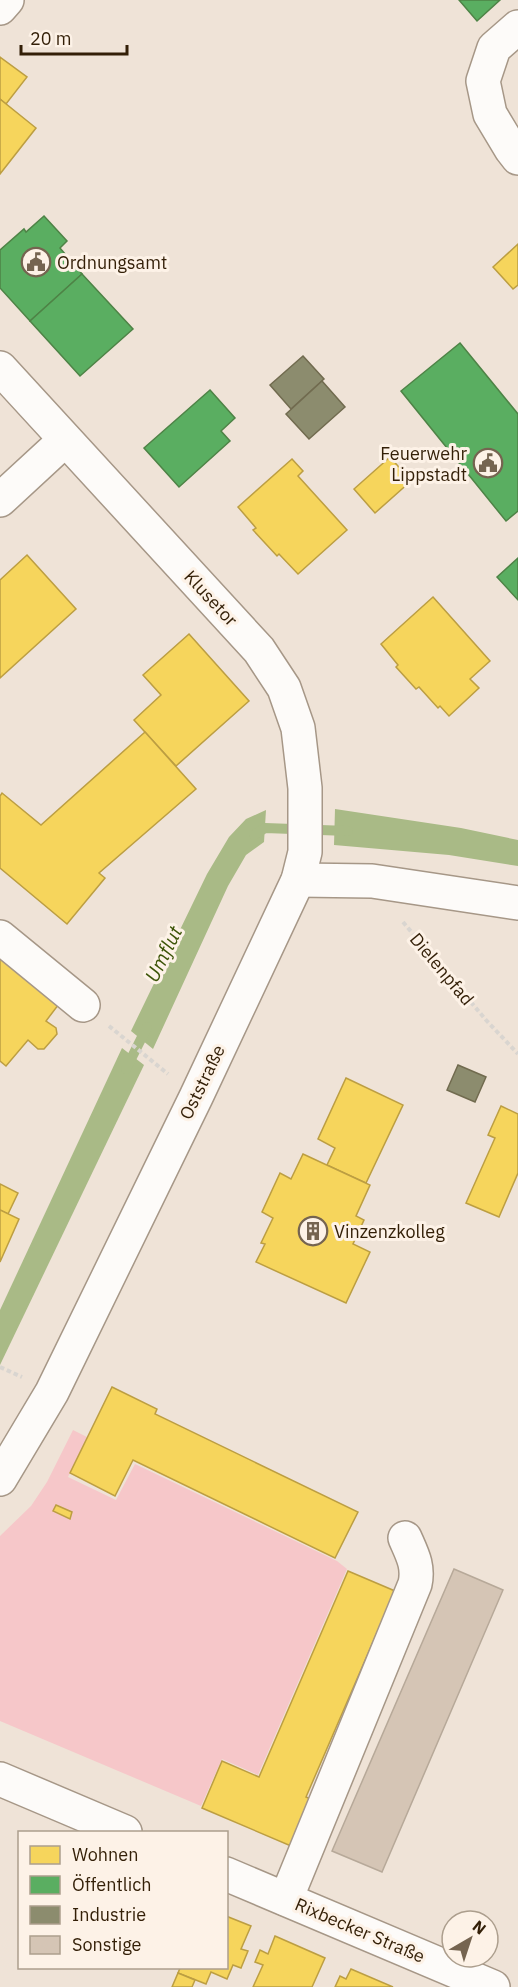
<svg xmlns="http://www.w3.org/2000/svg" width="518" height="1987" viewBox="0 0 518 1987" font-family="'IBM Plex Sans',sans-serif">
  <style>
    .green { fill: #f6c7c9 }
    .water { fill: #a9ba86 }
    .homes { fill: #f6d55c; stroke: #bc9e42; stroke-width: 1.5 }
    .public { fill: #5aae61; stroke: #4e8346; stroke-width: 1.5 }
    .industry { fill: #8c8c6e; stroke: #716b4f; stroke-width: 1.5 }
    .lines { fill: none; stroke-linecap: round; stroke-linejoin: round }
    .stream { stroke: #a9ba86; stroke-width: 10 }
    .building { fill: #d5c5b5; stroke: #b7a999; stroke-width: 1.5 }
    .minor-casing { stroke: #a69787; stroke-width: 36 }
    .path { stroke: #d9d5d0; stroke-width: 4; stroke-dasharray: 4.5 3; stroke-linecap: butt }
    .minor { stroke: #fdfbf9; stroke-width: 33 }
    .labels { text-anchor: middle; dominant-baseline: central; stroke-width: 6; stroke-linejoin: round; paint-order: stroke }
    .poi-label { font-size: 18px; fill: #331f07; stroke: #fdf2e7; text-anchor: start }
    .street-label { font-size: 18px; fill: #331f07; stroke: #fdf2e7 }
    .water-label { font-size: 20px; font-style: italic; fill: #3d5508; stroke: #fdf2e7 }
  </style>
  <rect width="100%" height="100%" fill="#efe3d7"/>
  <polygon class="green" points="73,1430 87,1437 68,1477 116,1500 135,1464 337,1561 347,1569 258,1775 222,1759 201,1806 0,1721 0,1536 31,1506 47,1482"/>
  <g class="water">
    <polygon points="335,809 461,828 518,840 518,866 449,855 334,845"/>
    <polygon points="266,810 264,842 246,855 228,886 153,1049 131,1031 207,874 229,837 246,819"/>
    <polygon points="122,1048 144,1065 0,1365 0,1310"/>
  </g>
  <g class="homes">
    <polygon points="0,57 27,77 6,104 0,99"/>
    <polygon points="0,99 36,128 0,174"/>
    <polygon points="518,244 518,285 513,289 493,267"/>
    <polygon points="390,457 411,481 375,513 354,489"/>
    <polygon points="292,459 303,471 298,476 347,530 298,574 279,554 277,556 253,530 256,528 238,507"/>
    <polygon points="27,555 76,609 0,678 0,580"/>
    <polygon points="433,597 490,661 470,679 479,688 449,716 440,706 438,708 419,687 416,689 396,667 398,665 381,644"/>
    <polygon points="189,634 249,701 176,766 134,720 161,695 143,675"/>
    <polygon points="145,732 196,789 99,873 105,878 67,924 0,868 0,796 2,793 41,825"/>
    <polygon points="0,957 62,1000 46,1021 56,1028 57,1034 44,1049 38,1049 28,1040 6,1066 0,1061"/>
    <polygon points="346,1078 403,1105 366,1183 327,1165 335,1148 318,1139"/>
    <polygon points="501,1106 518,1114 518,1173 499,1217 466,1203 495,1138 488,1135"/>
    <polygon points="303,1154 370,1185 356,1216 364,1220 353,1244 370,1252 346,1303 256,1262 265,1244 261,1243 273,1218 262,1212 280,1173 291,1179"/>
    <polygon points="0,1184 18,1193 8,1214 0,1210"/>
    <polygon points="0,1210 19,1219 0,1262"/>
    <polygon points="112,1387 157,1409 155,1414 358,1512 335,1558 133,1460 115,1496 70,1473"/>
    <polygon points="56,1505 72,1512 70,1519 53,1511"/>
    <polygon points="348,1571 395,1591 306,1797 311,1799 291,1846 202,1808 222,1761 259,1777"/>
    <polygon points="226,1916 251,1926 241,1949 248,1951 241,1968 233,1965 227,1979 211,1972 206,1984 178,1973 180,1968 226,1968"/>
    <polygon points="275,1936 325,1958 312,1987 253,1987 263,1965 255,1962 260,1950 268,1954"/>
    <polygon points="351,1969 393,1987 335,1987 340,1976 346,1979"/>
    <polygon points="178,1973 195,1980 192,1987 172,1987"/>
  </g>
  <g class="public">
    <polygon points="459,0 500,0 477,21"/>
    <polygon points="44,216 67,241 60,248 82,274 30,321 0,288 0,250 24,229 26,232"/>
    <polygon points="82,274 133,329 80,376 30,321"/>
    <polygon points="460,343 518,414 518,511 506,521 401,391"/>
    <polygon points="210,390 235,418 221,431 230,441 179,487 144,448"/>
    <polygon points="518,558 518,600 497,577"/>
  </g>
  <g class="industry">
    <polygon points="303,356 324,379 291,409 270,385"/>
    <polygon points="322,381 345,407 309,439 286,414"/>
    <polygon points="458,1065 486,1077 475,1102 447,1090"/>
  </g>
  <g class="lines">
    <g class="stream">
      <polyline points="254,835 265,828 348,831"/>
      <polyline points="126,1069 147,1027"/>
    </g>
  </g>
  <polygon class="building" points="454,1569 503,1590 382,1872 332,1851"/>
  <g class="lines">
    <g class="minor-casing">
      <g id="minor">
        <polyline points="0,8 7,0"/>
        <polyline points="518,27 494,48 483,81 490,114 511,149 518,158"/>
        <polyline points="0,368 259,650 284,688 298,728 305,788 305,852 298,880 196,1097 52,1392 0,1479"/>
        <polyline points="0,500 65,440"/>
        <polyline points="298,880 372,881 518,903"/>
        <polyline points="0,937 83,1005"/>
        <polyline points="0,1779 125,1832"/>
        <polyline points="226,1874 493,1987"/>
        <path d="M286,1899l129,-315c4,-18 -3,-30 -10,-46"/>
      </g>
    </g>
    <g class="path">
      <polyline points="403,922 486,1020 518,1054"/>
      <polyline points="109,1026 168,1074"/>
      <polyline points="0,1367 22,1377"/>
    </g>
    <use href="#minor" class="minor"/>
  </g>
  <defs>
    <g id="civic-ring" transform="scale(1.5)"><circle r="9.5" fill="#fdf2e7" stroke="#756450" stroke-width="1.5"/><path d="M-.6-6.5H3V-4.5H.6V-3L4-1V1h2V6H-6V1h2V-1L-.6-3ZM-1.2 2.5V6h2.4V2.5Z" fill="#756450"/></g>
    <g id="building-ring" transform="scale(1.5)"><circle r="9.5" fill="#fdf2e7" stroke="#756450" stroke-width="1.5"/><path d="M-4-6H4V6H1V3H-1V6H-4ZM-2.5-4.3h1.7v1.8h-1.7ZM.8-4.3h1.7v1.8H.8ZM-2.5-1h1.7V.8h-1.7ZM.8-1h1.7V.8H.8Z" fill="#756450"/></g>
  </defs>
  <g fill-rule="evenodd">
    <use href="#civic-ring" x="36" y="262"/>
    <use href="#civic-ring" x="488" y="463"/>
    <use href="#building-ring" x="313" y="1231"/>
  </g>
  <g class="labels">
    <g class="poi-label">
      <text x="57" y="262">Ordnungsamt</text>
      <text x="467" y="453" text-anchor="end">Feuerwehr<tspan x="467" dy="21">Lippstadt</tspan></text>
      <text x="334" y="1231">Vinzenzkolleg</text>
    </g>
    <g class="street-label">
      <text transform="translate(211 598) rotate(47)">Klusetor</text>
      <text transform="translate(442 969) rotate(50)">Dielenpfad</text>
      <text transform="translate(202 1082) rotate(-64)">Oststraße</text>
      <text transform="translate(360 1930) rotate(23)">Rixbecker Straße</text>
    </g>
    <g class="water-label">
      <text transform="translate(163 954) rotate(-64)">Umflut</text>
    </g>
  </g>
  <rect x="18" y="1831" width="210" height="138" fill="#fdf2e7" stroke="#ac9e8d" stroke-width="1.5"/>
  <rect x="30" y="1846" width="30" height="18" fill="#f6d55c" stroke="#ac9e8d" stroke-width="1.5"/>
  <text x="72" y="1861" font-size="18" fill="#331f07">Wohnen</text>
  <rect x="30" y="1876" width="30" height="18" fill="#5aae61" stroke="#ac9e8d" stroke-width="1.5"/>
  <text x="72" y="1891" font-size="18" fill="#331f07">Öffentlich</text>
  <rect x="30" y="1906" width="30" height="18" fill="#8c8c6e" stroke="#ac9e8d" stroke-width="1.5"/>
  <text x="72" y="1921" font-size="18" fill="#331f07">Industrie</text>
  <rect x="30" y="1936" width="30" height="18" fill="#d5c5b5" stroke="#ac9e8d" stroke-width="1.5"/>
  <text x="72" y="1951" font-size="18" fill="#331f07">Sonstige</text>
  <g transform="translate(470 1939) rotate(39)"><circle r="28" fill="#fdf2e7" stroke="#ac9e8d" stroke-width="1.5"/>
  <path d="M0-4.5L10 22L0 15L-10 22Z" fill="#756450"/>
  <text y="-9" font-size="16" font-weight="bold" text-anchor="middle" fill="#331f07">N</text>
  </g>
  <path d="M21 45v9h106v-9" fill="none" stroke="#331f07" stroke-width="3"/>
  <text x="30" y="45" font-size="18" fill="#331f07" stroke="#fdf2e7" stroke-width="4.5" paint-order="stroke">20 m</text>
</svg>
